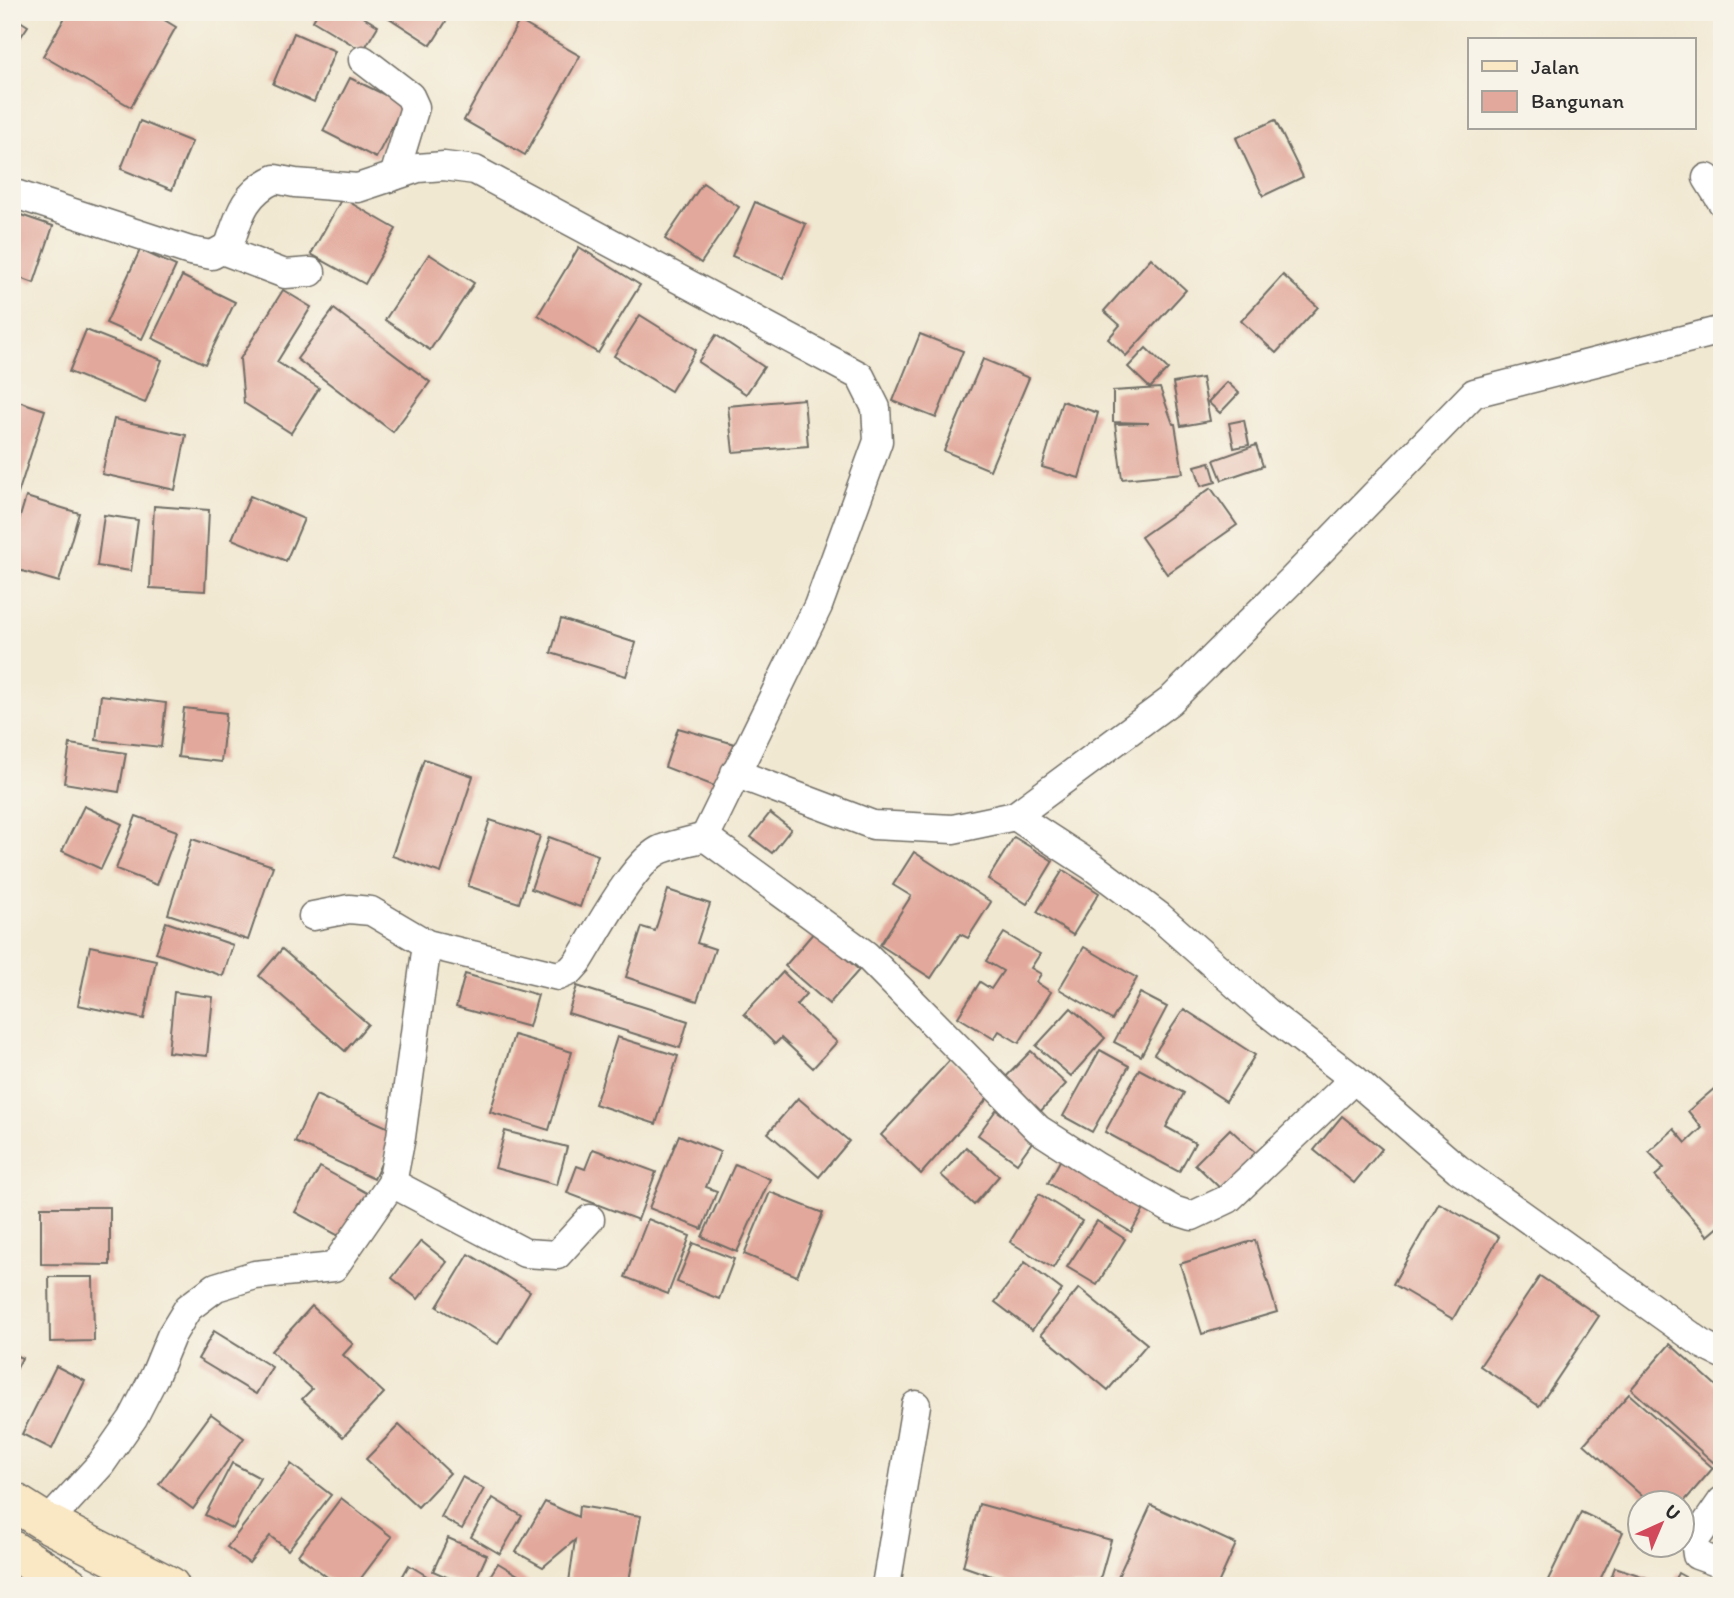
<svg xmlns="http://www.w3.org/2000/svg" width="1734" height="1598" viewBox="0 0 1734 1598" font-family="Itim,sans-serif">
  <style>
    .building { fill: #e2a89b }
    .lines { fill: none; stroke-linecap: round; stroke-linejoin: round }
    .minor-casing { stroke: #706d65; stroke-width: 31 }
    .secondary-casing { stroke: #706d65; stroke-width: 41 }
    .minor { stroke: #fff; stroke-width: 28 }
    .secondary { stroke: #fae7c3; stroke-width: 38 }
  </style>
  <rect width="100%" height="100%" fill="#f7f3e8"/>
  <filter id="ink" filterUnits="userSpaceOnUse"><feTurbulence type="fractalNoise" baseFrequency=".0143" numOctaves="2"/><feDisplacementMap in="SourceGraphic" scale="14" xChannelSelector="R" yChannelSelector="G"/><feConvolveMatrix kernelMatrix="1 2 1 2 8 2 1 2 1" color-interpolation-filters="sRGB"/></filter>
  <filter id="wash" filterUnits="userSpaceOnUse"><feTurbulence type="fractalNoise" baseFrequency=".00686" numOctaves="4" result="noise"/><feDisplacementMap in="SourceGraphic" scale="28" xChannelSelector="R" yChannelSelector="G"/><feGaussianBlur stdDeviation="1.57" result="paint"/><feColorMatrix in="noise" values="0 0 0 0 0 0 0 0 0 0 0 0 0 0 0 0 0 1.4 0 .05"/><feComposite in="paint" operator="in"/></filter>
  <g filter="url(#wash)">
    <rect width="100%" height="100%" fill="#f1e8d1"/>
    <g id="blocks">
      <g class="building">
        <polygon points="68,12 151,12 176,27 131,107 43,56"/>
        <polygon points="318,12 355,12 378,26 363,51 313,21"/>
        <polygon points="380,12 452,12 431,45"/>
        <polygon points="12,16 28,26 12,50"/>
        <polygon points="519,21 580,56 525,155 464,120"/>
        <polygon points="294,33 335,51 314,102 273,84"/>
        <polygon points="350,78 404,104 376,158 323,131"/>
        <polygon points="1275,120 1303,177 1263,196 1236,138"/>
        <polygon points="140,121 192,142 172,190 121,169"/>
        <polygon points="703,183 739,207 701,263 665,239"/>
        <polygon points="342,198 396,229 365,284 311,254"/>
        <polygon points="755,202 806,224 783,278 732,256"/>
        <polygon points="12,212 53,226 34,283 12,275"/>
        <polygon points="579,247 640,285 598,353 538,315"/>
        <polygon points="140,250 176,266 142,339 106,323"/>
        <polygon points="429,254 474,283 430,350 385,320"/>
        <polygon points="1151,258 1186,290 1126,356 1108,339 1120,325 1104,311"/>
        <polygon points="1283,275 1318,307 1276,353 1241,321"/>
        <polygon points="182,276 235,302 205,364 152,338"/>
        <polygon points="283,290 311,307 277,362 319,388 291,433 244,403 240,359"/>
        <polygon points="334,309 430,382 393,432 297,359"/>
        <polygon points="640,315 696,350 671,391 614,356"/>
        <polygon points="86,330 162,360 145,403 69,372"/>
        <polygon points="920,334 963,351 936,418 893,401"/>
        <polygon points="716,335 764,367 746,394 698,362"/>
        <polygon points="1146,348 1168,369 1150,388 1128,367"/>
        <polygon points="983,359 1029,378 990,470 944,451"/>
        <polygon points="1202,378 1210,421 1181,426 1173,383"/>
        <polygon points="1227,382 1239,393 1220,413 1208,402"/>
        <polygon points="1160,388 1173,424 1175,424 1183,473 1122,479 1115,424 1149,423 1113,422 1113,391"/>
        <polygon points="12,399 45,410 16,500 12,499"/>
        <polygon points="804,399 808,446 733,452 728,406"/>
        <polygon points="1062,401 1098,413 1079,478 1042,467"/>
        <polygon points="114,419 186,435 175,490 102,474"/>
        <polygon points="1244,420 1249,445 1234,448 1229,423"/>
        <polygon points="1256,445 1263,466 1222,480 1214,460"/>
        <polygon points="1210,462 1216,482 1201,486 1195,466"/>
        <polygon points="1211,488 1237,525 1167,574 1141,537"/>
        <polygon points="250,496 304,519 286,561 232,539"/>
        <polygon points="26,497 79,513 59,582 12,568 12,543"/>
        <polygon points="154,506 209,510 205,591 150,588"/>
        <polygon points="104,515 138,520 131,571 97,566"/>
        <polygon points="561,619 636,643 626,676 551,653"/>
        <polygon points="101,695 166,703 161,747 96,740"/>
        <polygon points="184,708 226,713 221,762 178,757"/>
        <polygon points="678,728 738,745 722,789 665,767"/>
        <polygon points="70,744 126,753 119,792 64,783"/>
        <polygon points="424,759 473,776 441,873 392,856"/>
        <polygon points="84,806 122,824 101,869 62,851"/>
        <polygon points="770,813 791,829 772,853 751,837"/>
        <polygon points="136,816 177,831 157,885 116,869"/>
        <polygon points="490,820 540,836 519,903 468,886"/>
        <polygon points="549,837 598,855 580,907 531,889"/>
        <polygon points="1014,837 1053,861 1027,904 988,879"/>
        <polygon points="192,839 273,866 248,940 168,914"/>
        <polygon points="914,852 991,902 968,938 960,934 931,978 880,945 911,896 893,885"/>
        <polygon points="1063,870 1099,893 1073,935 1037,912"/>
        <polygon points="668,890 710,904 697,943 715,949 697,1001 626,977 642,927 655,931"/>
        <polygon points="166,922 233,945 223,976 156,953"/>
        <polygon points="815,931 859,970 829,1004 785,966"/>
        <polygon points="1004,933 1040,954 1031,968 1041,974 1036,982 1051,992 1019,1043 999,1031 994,1039 958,1017 980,982 991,989 1003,971 986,961"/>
        <polygon points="90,946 156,960 144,1019 78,1005"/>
        <polygon points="1084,947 1137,978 1112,1020 1059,989"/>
        <polygon points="282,949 368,1024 345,1051 259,976"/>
        <polygon points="783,972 806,994 796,1005 837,1042 813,1068 781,1038 775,1044 744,1014"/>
        <polygon points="465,974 538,995 529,1027 456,1007"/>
        <polygon points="577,986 688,1021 680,1048 568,1013"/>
        <polygon points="174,992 213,997 207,1056 168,1052"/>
        <polygon points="1140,993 1167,1007 1141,1056 1114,1042"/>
        <polygon points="1071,1008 1105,1038 1071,1076 1036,1046"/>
        <polygon points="1184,1009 1255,1055 1226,1101 1154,1054"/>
        <polygon points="514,1035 572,1052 549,1130 490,1112"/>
        <polygon points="617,1037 678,1056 656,1124 595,1104"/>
        <polygon points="1100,1050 1129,1066 1092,1132 1063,1116"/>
        <polygon points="1031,1051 1066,1084 1037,1115 1001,1082"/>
        <polygon points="950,1060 988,1098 921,1174 881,1135"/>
        <polygon points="1139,1069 1184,1093 1166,1127 1195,1143 1179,1172 1105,1132"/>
        <polygon points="1722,1082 1722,1224 1708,1236 1655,1176 1664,1168 1649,1152 1674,1129 1686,1143 1702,1128 1688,1111"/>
        <polygon points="316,1095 396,1131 374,1179 295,1142"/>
        <polygon points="798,1098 849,1141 819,1177 768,1133"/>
        <polygon points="996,1110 1035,1138 1017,1163 978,1135"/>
        <polygon points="1342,1116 1382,1149 1354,1183 1314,1150"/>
        <polygon points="1230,1129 1258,1155 1223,1191 1195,1164"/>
        <polygon points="505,1131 567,1147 557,1185 495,1168"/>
        <polygon points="679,1135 720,1152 706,1187 717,1191 702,1229 649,1208"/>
        <polygon points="966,1147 999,1176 974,1205 941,1175"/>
        <polygon points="593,1149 656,1172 638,1220 567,1193 577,1166 585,1169"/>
        <polygon points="1062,1157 1146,1206 1131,1232 1048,1183"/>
        <polygon points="735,1164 770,1179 737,1252 702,1237"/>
        <polygon points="320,1167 372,1196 348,1241 295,1212"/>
        <polygon points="770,1192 823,1213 797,1276 744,1254"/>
        <polygon points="1039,1194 1082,1221 1053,1268 1010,1242"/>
        <polygon points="1439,1203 1499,1237 1453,1319 1393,1284"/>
        <polygon points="41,1207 110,1207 110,1265 41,1264"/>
        <polygon points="648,1219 690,1236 668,1294 625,1277"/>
        <polygon points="1097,1221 1125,1239 1097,1285 1067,1267"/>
        <polygon points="1255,1240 1277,1312 1202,1334 1180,1264"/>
        <polygon points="421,1241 447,1262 418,1299 392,1278"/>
        <polygon points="693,1243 734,1259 719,1299 677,1282"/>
        <polygon points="469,1254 530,1291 498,1344 437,1307"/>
        <polygon points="1025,1262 1062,1290 1032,1330 995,1302"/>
        <polygon points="1540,1276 1599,1316 1539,1406 1480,1366"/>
        <polygon points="49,1277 93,1277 94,1341 50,1342"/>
        <polygon points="1079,1288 1147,1344 1108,1390 1041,1334"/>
        <polygon points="312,1306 353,1344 343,1355 384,1393 343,1437 302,1399 312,1389 271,1351"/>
        <polygon points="214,1331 272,1367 256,1394 198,1359"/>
        <polygon points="1670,1344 1722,1391 1722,1455 1714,1463 1631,1389"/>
        <polygon points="12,1354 22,1358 12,1378"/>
        <polygon points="56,1366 85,1381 52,1449 22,1434"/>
        <polygon points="1629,1394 1713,1468 1682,1504 1651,1504 1584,1444"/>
        <polygon points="211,1414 244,1438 193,1509 159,1484"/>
        <polygon points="399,1425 450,1473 418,1507 366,1459"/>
        <polygon points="232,1463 260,1478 233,1529 205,1515"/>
        <polygon points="291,1464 331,1495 288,1550 270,1536 249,1563 227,1547"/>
        <polygon points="462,1477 484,1489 462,1529 441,1517"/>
        <polygon points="341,1498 392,1537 355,1586 339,1586 298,1555"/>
        <polygon points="493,1498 522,1516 500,1554 471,1537"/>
        <polygon points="545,1502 578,1517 579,1506 641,1516 628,1586 596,1586 569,1582 575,1540 543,1567 516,1552"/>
        <polygon points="979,1504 1111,1540 1098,1586 1020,1586 963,1566"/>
        <polygon points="1151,1505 1236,1544 1217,1586 1121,1586 1115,1583"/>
        <polygon points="1581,1512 1623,1532 1597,1586 1545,1586"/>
        <polygon points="448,1538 487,1555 473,1586 467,1586 433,1571"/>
        <polygon points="12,1563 58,1586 12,1586"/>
        <polygon points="498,1563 531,1583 530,1586 484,1586"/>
        <polygon points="409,1565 443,1586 397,1586"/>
        <polygon points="1615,1567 1656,1581 1655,1586 1608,1586"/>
        <polygon points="1678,1573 1701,1586 1671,1586"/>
      </g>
    </g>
  </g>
  <g filter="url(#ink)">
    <use href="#blocks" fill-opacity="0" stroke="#706d65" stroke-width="2"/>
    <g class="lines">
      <g class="minor-casing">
        <g id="minor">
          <polyline points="363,60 410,96 415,107 394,176"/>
          <polyline points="1707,178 1722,202"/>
          <path d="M12,193l178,58 22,4 17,-9c10,-30 15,-53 46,-67l20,4 63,5 60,-20 26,-2 31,4 385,206 16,32 2,33 -60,165 -113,231 161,118 172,174 59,38 76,43 19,6 36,-17 126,-120"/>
          <polyline points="222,250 285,274 311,272"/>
          <polyline points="735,773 873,825 953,829 1015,816 1092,866 1160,917 1267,1012 1354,1079 1458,1169 1704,1345 1722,1354"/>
          <polyline points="1015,816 1170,701 1292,580 1474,393 1722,330"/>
          <path d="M313,916l36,-7 22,2 56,33 131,32 12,-5 8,-9c18,-28 56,-102 84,-113 14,-5 29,-8 43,-12"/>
          <polyline points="392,1183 525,1253 557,1255 590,1219"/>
          <polyline points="1722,1501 1695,1540 1697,1555 1722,1564"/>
          <polyline points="47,1523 101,1464 133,1418 155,1375 171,1336 188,1308 216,1287 255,1275 334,1267 392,1183 401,1137 427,944"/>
          <polyline points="886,1586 916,1405"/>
        </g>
      </g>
      <g class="secondary-casing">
        <g id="secondary">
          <polyline points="12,1501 47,1523 170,1586"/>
          <polyline points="12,1550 70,1586"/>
        </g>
      </g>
      <use href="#minor" class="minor"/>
      <use href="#secondary" class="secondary"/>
    </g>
  </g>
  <rect width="1734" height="1598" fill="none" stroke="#f7f3e8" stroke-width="42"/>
  <rect x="1468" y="38" width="228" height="91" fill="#f7f3e8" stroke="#a5a39c" stroke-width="2"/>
  <rect x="1482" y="61" width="35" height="10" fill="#fae7c3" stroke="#a5a39c" stroke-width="2"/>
  <text x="1531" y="74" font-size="21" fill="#2b2b2b">Jalan</text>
  <rect x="1482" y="91" width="35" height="21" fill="#e2a89b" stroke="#a5a39c" stroke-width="2"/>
  <text x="1531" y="108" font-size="21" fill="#2b2b2b">Bangunan</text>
  <g transform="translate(1661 1524) rotate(44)"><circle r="33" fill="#f7f3e8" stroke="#a5a39c" stroke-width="2"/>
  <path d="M0-5L12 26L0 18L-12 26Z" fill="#d1495b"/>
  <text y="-10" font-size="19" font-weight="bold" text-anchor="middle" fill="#2b2b2b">U</text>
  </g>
</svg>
